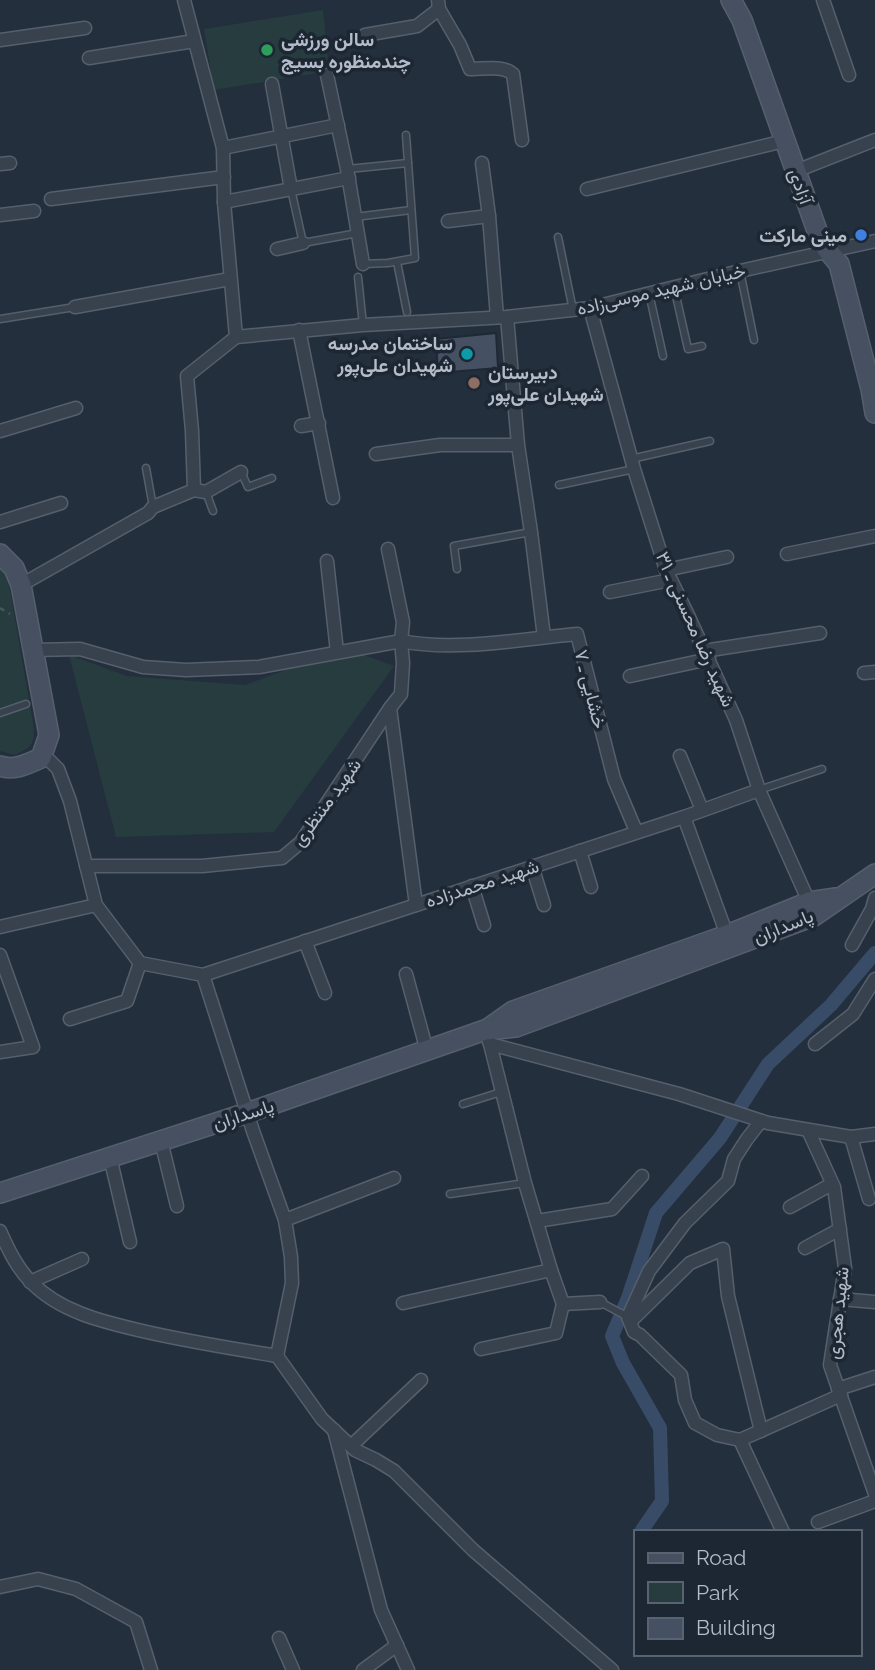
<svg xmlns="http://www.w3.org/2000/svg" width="875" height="1670" viewBox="0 0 875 1670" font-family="Raleway,Vazirmatn,sans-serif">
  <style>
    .green { fill: #263c3f }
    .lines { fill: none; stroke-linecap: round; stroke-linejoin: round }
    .canal { stroke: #394c67; stroke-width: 14 }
    .building { fill: #455162; stroke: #1f2835; stroke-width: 2 }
    .lane-casing { stroke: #565f6c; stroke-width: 9 }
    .street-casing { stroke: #565f6c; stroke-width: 15 }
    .secondary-casing { stroke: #565f6c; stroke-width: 22 }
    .path { stroke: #44595c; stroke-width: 2.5; stroke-dasharray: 5 5; stroke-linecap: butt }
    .lane { stroke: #38414e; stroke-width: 6 }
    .street { stroke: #38414e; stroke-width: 12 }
    .secondary { stroke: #465061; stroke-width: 19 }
    .leisure-dot { fill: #2e9e5b; stroke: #1d2633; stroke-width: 2.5 }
    .shop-dot { fill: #3f7fe0; stroke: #1d2633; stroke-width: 2.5 }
    .culture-dot { fill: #0f9aa8; stroke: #1d2633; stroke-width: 2.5 }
    .education-dot { fill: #8d6e63; stroke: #1d2633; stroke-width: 2.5 }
    .labels { text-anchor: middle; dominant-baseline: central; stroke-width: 7; stroke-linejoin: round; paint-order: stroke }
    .poi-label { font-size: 19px; font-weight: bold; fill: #b4bcc9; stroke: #1d2633; text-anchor: start }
    .street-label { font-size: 19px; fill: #b4bcc9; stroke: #1d2633 }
  </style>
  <rect width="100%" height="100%" fill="#242f3e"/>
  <g class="green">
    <polygon points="323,10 329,71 214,90 204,29"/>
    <path d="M0,566l5,8 5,16 24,138c0,18 -3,19 -19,27l-15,-4z"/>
    <polygon points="345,648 394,666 274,832 116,837 69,655 127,676 245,685"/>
  </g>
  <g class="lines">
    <polyline class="canal" points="642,1530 662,1501 660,1428 623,1363 612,1336 628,1298 656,1213 720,1138 768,1064 831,1005 875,953"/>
  </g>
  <polygon class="building" points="496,333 498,368 438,373 436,339"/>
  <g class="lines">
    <g class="lane-casing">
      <g id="lane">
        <polyline points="348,169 408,163"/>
        <polyline points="291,189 303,243 358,233"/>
        <polyline points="355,217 411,210"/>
        <polyline points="558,237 573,310"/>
        <polyline points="397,262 407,312"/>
        <polyline points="363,264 388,263 415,258 406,135"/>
        <polyline points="740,271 754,340"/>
        <polyline points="358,277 363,325"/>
        <polyline points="674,287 688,349 702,346"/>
        <polyline points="649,293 663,356"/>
        <polyline points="0,319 75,307"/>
        <polyline points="631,459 710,441"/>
        <polyline points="146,468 153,507"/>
        <polyline points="241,472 248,487 272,478"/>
        <polyline points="559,485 634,469"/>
        <polyline points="206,492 213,511"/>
        <polyline points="457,569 454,546 531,532"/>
        <polyline points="0,713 26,704"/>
        <polyline points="759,790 822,769"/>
        <polyline points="463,1104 501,1092"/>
        <polyline points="450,1194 525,1183"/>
        <polyline points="600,1302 628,1317"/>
      </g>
    </g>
    <g class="street-casing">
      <g id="street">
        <polyline points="184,0 223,148 224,202 236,337"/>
        <path d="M438,0l1,9 21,36 10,24c14,0 33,-4 43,5l9,66"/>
        <polyline points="823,0 849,75"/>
        <polyline points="365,35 417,26 439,9"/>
        <polyline points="0,40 85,28"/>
        <polyline points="89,58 194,41"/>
        <polyline points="327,75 347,169 363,264"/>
        <polyline points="272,84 291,189"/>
        <polyline points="223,148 338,125"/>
        <polyline points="482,163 489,216"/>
        <polyline points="0,164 10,163"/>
        <polyline points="796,171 875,140"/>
        <polyline points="587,189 784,141"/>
        <polyline points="51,199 224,177"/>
        <polyline points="224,202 349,178"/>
        <polyline points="0,215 34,211"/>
        <polyline points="448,221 489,216 497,317"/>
        <polyline points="277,249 303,243"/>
        <polyline points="75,307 230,279"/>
        <polyline points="590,308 634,469 666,570 688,615 736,720 759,790 809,902"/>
        <polyline points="507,317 518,445 531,532 544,637"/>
        <polyline points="299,330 333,498"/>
        <polyline points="236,337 363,325 507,317 590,308 740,271 875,241"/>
        <polyline points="301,426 319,423"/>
        <polyline points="0,431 76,408"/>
        <polyline points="376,454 440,445 518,445"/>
        <polyline points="194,490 192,431 187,376 236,337"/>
        <polyline points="194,490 206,492 241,472"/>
        <polyline points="0,522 61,503"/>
        <polyline points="787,554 875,536"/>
        <polyline points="327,561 337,652"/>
        <polyline points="666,570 727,557"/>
        <polyline points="21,585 148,513 153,507 194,490"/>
        <polyline points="610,592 670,580"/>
        <path d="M33,650l47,-1 63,18 43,3 73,-3 142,-26c54,11 121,-2 176,-7l37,145 22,52"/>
        <polyline points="704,651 820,633"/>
        <polyline points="864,673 875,672"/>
        <polyline points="630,676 709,659"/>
        <polyline points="390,708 416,905"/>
        <polyline points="42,753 58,769 70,801 96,905 140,963 203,975 684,817 759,790"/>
        <polyline points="680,756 702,810"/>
        <polyline points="684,817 727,935"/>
        <polyline points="580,851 591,887"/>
        <polyline points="86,866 202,866 282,858 301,842 390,708 401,694 403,663 401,641 403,622 388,549"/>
        <polyline points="532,866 544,905"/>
        <polyline points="472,886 484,925"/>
        <polyline points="0,927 96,905"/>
        <polyline points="305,941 325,993"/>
        <polyline points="852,945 872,909 875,898"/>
        <polyline points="0,955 33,1047 0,1052"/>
        <polyline points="406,974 427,1051"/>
        <polyline points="203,975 253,1131 285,1220 291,1257 292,1283 277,1356"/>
        <polyline points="70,1019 127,1001 140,963"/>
        <polyline points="485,1030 490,1044 679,1094 768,1123 851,1137 875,1134"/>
        <polyline points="815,1044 853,1014 875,979"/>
        <polyline points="808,1130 834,1187 845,1268 830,1365 875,1494"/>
        <polyline points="851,1137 869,1199"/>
        <polyline points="161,1141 177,1206"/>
        <polyline points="110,1157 130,1242"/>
        <polyline points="790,1207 832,1184"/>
        <polyline points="285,1220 394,1178"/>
        <polyline points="537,1221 612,1209 642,1176"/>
        <path d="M0,1231c8,18 17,37 31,51 28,29 69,39 107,48 46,11 92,18 139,26"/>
        <polyline points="805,1248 840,1229"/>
        <polyline points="30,1282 82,1259"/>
        <polyline points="840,1299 875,1302"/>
        <polyline points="403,1303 551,1270"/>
        <polyline points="563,1304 600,1302"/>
        <polyline points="630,1322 690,1263 723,1249 728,1296 761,1431"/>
        <polyline points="481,1349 556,1333 563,1304 551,1270 525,1183 490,1044"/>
        <polyline points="277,1356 322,1419 355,1450 376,1460 394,1471 473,1550 612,1670"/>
        <polyline points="838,1389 875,1377"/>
        <polyline points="334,1430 381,1610 408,1670"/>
        <polyline points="740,1440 717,1435 695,1423 685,1400 681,1375 640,1335 634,1332 628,1317 649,1271 685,1223 728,1181 734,1159 747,1139 761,1121"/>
        <polyline points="740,1440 841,1395"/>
        <polyline points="740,1440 783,1532"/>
        <polyline points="351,1446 421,1380"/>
        <polyline points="818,1522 875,1501"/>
        <polyline points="0,1587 38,1579 76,1589 136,1622 151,1670"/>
        <polyline points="279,1638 293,1670"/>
        <polyline points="363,1670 397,1645"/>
      </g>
    </g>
    <g class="secondary-casing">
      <g id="secondary">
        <polyline points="731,0 742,20 820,239 829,252 839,264 871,389 875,413"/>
        <path d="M0,554l14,14 7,17 28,150 -8,23c-14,6 -26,13 -41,8"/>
        <polyline points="489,1028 513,1011 727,935 809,902 836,898"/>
        <polyline points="0,1193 247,1113 485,1030 516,1027 814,916 875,874"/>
      </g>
    </g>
    <polyline class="path" points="0,608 10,614"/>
    <use href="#lane" class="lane"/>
    <use href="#street" class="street"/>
    <use href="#secondary" class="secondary"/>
  </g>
  <circle class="leisure-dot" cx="267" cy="50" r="7"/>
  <circle class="shop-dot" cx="861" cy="235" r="7"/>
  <circle class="culture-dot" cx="467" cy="354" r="7"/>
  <circle class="education-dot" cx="474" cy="383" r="7"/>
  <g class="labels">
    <g class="poi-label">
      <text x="281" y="39">سالن ورزشی<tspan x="281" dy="22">چندمنظوره بسیج</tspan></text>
      <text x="847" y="235" text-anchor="end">مینی مارکت</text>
      <text x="453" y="343" text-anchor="end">ساختمان مدرسه<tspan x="453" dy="22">شهیدان علی‌پور</tspan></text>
      <text x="488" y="372">دبیرستان<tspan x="488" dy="22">شهیدان علی‌پور</tspan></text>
    </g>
    <g class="street-label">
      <text transform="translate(801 186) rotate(70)">آزادی</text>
      <text transform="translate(661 289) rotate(-13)">خیابان شهید موسی‌زاده</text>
      <text transform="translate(696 629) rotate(66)">شهید رضا محسنی ـ ۳۱</text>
      <text transform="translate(591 689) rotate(76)">خشایی ـ ۷</text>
      <text transform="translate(326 802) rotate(-54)">شهید منتظری</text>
      <text transform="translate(482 883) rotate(-18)">شهید محمدزاده</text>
      <text transform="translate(783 926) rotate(-22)">پاسداران</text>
      <text transform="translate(243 1114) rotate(-18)">پاسداران</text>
      <text transform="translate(837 1313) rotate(-84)">شهید هجری</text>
    </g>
  </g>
  <rect x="634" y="1530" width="228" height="126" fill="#1d2633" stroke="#59626f" stroke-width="2"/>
  <rect x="648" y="1553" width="35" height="10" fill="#465061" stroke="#59626f" stroke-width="2"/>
  <text x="696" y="1565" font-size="21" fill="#b4bcc9">Road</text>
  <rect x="648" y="1582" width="35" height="21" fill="#263c3f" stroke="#59626f" stroke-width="2"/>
  <text x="696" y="1600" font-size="21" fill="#b4bcc9">Park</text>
  <rect x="648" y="1618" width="35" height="21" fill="#455162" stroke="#59626f" stroke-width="2"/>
  <text x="696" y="1635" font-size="21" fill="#b4bcc9">Building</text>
</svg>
